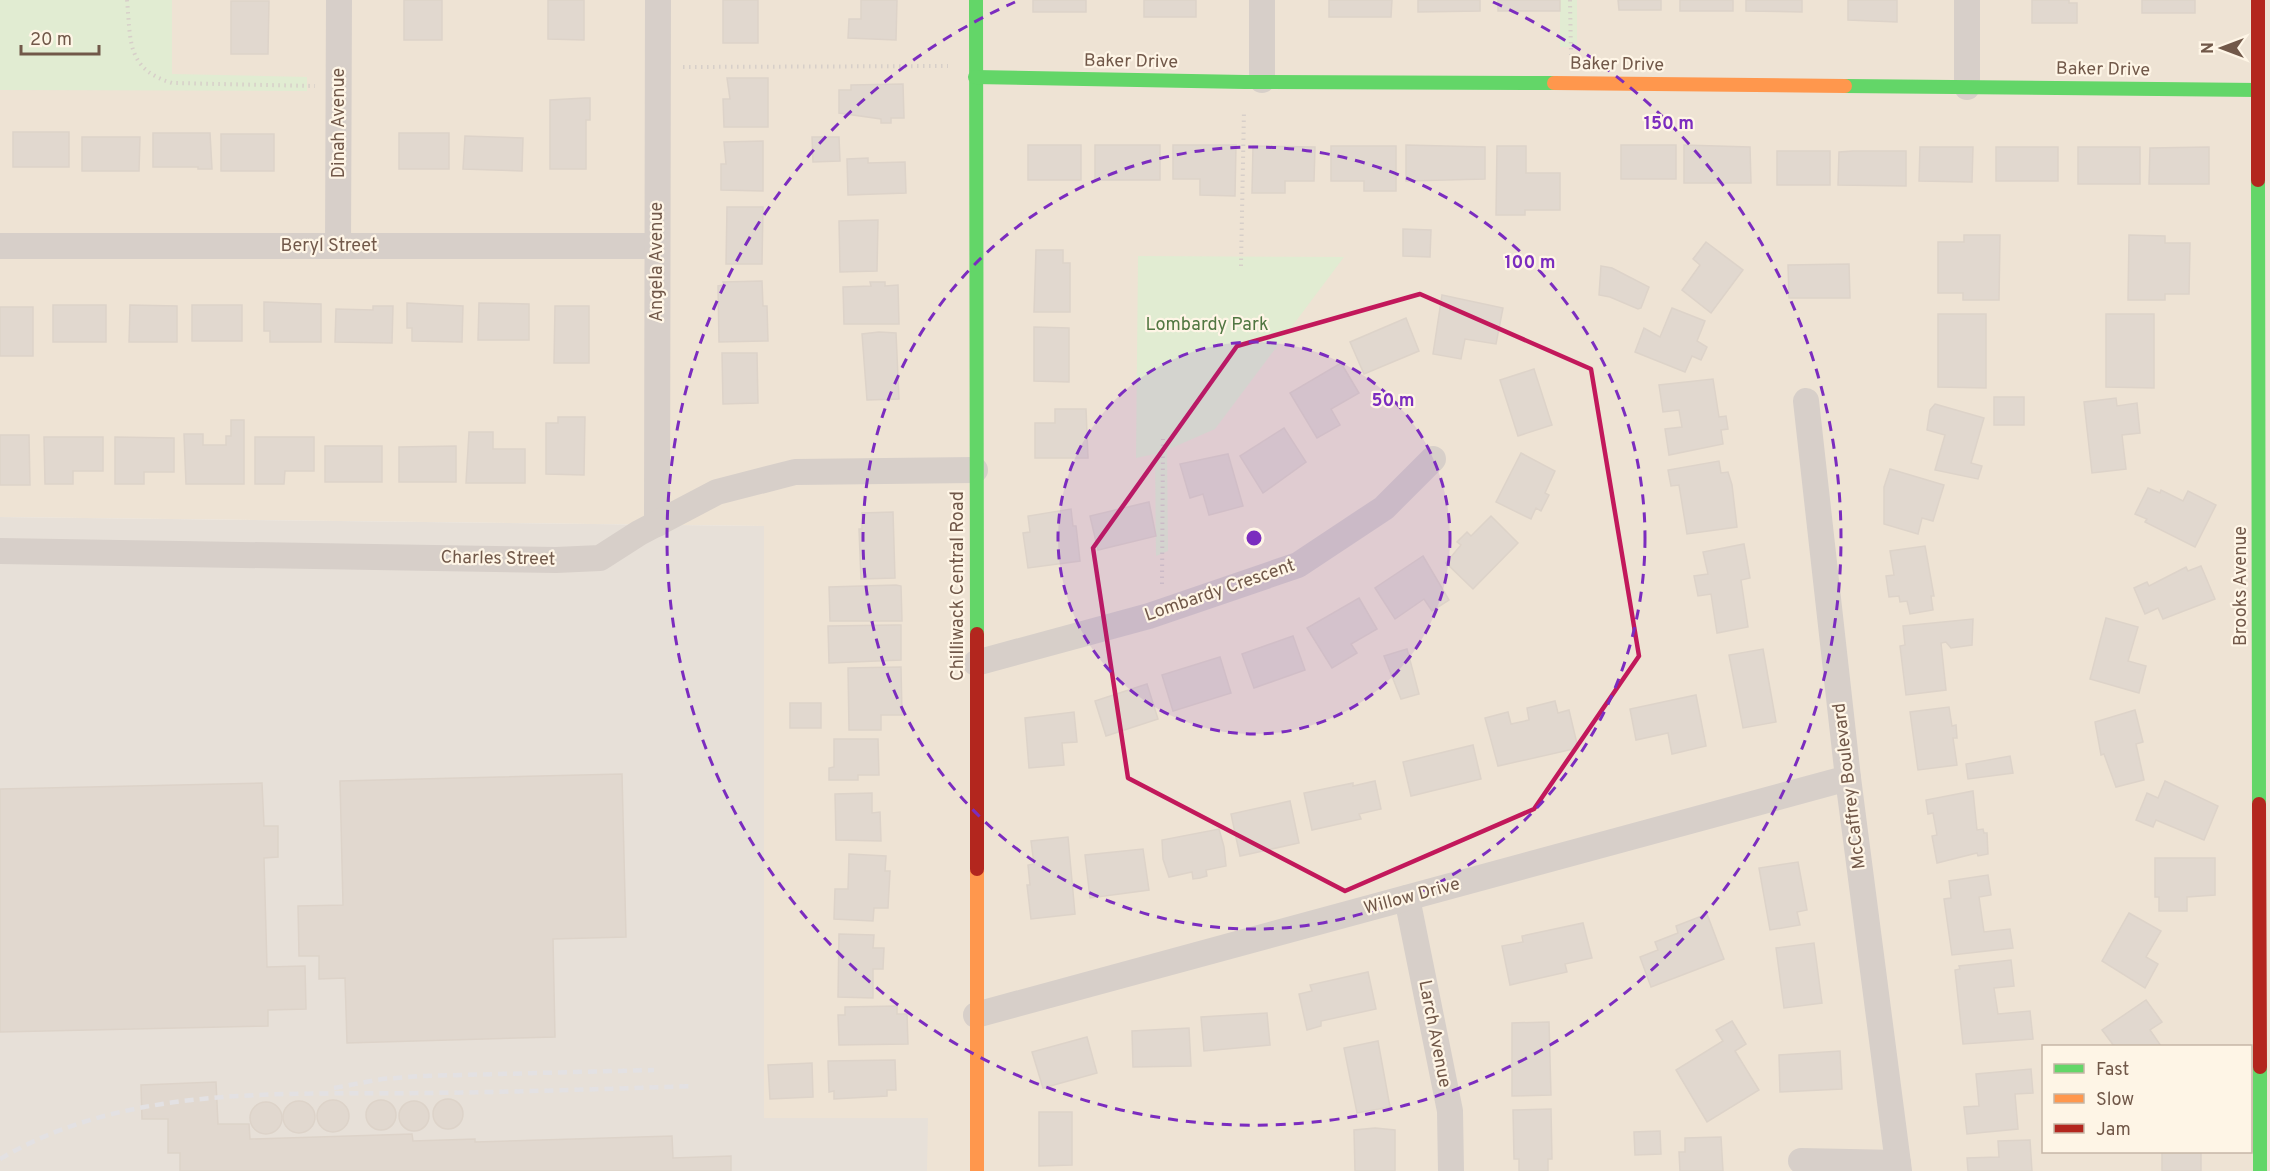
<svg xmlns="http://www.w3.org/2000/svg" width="2270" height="1171" viewBox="0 0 2270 1171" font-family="Overpass,sans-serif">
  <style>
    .residential { fill: #eee3d4; fill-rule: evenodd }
    .industrial { fill: #e7e0d8 }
    .green { fill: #e1ecd2 }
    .building { fill: #e1d8cf; stroke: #ddd3c9; stroke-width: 1.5 }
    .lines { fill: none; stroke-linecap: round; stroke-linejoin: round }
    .path { stroke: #d7cfc9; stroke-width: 4; stroke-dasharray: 1.5 4.5; stroke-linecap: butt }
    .street { stroke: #d7cfc9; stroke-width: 26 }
    .fast { stroke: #63d668; stroke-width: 14 }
    .slow { stroke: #ff974d; stroke-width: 14 }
    .jam { stroke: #b3261e; stroke-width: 14 }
    .rail { stroke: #e3e1e3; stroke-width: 4.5; stroke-dasharray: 9 6; stroke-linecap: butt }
    .marked { fill: none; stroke: #c2185b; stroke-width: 4.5; stroke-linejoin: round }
    .ring { fill: none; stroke: #7b2cbf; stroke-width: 3; stroke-dasharray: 10 8 }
    .labels { text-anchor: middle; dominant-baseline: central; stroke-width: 4.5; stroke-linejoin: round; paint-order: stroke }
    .street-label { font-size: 18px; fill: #715849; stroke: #fef5e6 }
    .park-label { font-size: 18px; fill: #517742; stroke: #fef5e6 }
    .centre { fill: #7b2cbf; stroke: #fef5e6; stroke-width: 3 }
    .ring-label { font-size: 18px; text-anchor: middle; font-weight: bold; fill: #7b2cbf; stroke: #fef5e6; stroke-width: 4.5; stroke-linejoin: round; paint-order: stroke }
  </style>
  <rect width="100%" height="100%" fill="#f5f0e7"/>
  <path class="residential" d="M0,0h2270v1171h-1343v-53h-163v-592l-764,-9zM2044,1046h206v106h-206z"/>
  <polygon class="industrial" points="0,517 764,526 764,1118 928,1118 927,1171 0,1171"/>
  <g class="green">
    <polygon points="0,0 172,0 172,74 307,77 307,91 0,90"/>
    <rect x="1560" y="0" width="17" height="47"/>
    <polygon points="1138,256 1344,257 1215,429 1167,450 1168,551 1156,556 1155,454 1136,458"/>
  </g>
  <g class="building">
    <rect x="404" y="0" width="38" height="40"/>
    <polygon points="548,0 584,0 584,40 548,39"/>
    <rect x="723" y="0" width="35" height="43"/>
    <polygon points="861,0 897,0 896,40 848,38 849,19 861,19"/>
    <rect x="1033" y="0" width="53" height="12"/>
    <rect x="1144" y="0" width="52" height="17"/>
    <polygon points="1329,0 1392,0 1391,17 1329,17"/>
    <polygon points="1418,0 1480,0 1480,11 1418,12"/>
    <rect x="1498" y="0" width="62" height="11"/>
    <polygon points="1618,0 1661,0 1661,10 1619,10"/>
    <rect x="1680" y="0" width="53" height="11"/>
    <polygon points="1746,0 1802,0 1802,12 1746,11"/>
    <polygon points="1848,0 1897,0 1897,22 1848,20"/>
    <polygon points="2032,0 2069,0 2069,3 2077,3 2077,23 2032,23"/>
    <rect x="2142" y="0" width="53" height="13"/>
    <polygon points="231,1 269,1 268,54 231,54"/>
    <polygon points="727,78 768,78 768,127 724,127 723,99 730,99"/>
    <polygon points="903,84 904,118 891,118 891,123 881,123 881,119 839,113 839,90 851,90 851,85"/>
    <polygon points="585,98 590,98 590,120 586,120 586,169 550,169 550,100"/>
    <rect x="13" y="132" width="56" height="35"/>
    <polygon points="153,133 210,133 212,169 198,169 198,167 153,167"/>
    <rect x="399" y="133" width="50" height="36"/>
    <rect x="221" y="134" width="53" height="37"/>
    <polygon points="465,136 523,138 522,171 463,169"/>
    <polygon points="82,137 140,137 139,171 82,171"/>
    <polygon points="812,137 839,137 840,161 813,162"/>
    <polygon points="763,141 763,191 721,190 721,164 726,164 724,142"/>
    <rect x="1028" y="145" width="53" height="35"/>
    <rect x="1095" y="145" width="65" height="35"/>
    <polygon points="1173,145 1236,145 1235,196 1200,195 1200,179 1173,179"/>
    <polygon points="1406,145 1485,147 1485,179 1406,181"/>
    <rect x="1621" y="145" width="55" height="34"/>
    <polygon points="1684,145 1750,147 1751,183 1684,183"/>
    <polygon points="1253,146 1315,147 1314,181 1285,181 1285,193 1252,193"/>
    <polygon points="1331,146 1396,146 1396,191 1364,191 1364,181 1331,181"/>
    <polygon points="1497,146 1526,146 1526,173 1560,173 1560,210 1525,210 1525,215 1496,215"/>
    <polygon points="1920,147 1973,147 1972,182 1919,181"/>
    <rect x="1996" y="147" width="62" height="34"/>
    <rect x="2078" y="147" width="62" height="37"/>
    <polygon points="2209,147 2209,184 2149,184 2150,148"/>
    <rect x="1777" y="151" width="53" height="34"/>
    <polygon points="1853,151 1906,151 1906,186 1838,185 1839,152"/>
    <polygon points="868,158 868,163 905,162 906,193 848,195 847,159"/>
    <polygon points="727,207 763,207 762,264 726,264"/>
    <polygon points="878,220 877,271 840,272 839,221"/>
    <polygon points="1403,229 1431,230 1430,257 1403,256"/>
    <polygon points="1964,235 2000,235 1999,300 1963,300 1963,293 1938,293 1938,242 1964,242"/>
    <polygon points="2129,235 2165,236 2165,243 2190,243 2189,294 2165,294 2165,300 2128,300"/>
    <polygon points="1706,242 1743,270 1711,313 1682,290 1700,265 1693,259"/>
    <polygon points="1036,250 1063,250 1063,263 1070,263 1070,312 1034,312"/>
    <polygon points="1849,264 1850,298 1789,298 1788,265"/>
    <polygon points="1601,266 1612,268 1649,287 1641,308 1638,309 1610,297 1599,295"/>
    <polygon points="762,281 763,306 767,306 768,341 719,342 718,286 724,285 723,282"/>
    <polygon points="870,282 885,282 885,286 898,285 899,324 844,324 843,287 871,286"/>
    <polygon points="1442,295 1503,308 1496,344 1465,339 1461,359 1433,354"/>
    <polygon points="264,302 321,304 321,342 270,342 270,331 264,331"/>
    <polygon points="407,303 463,306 462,342 412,341 412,328 407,328"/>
    <polygon points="479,303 529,304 529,340 478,340"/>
    <rect x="53" y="305" width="53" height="37"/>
    <polygon points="130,305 177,306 177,342 129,342"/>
    <rect x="192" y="305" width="50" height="36"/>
    <polygon points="373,306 393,306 392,343 335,342 336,309 373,310"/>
    <polygon points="555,306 589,306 589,363 554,363"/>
    <rect x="0" y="307" width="33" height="49"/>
    <polygon points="1672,308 1705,321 1697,341 1707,347 1701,360 1692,356 1685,372 1635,352 1644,328 1660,337"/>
    <polygon points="1938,314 1986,314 1986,388 1938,387"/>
    <polygon points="2106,314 2154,314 2154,388 2106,387"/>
    <polygon points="1406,318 1419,351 1364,374 1350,342"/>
    <polygon points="1034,327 1069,328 1069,382 1034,381"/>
    <polygon points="879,332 896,333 899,399 867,400 862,334"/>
    <polygon points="722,353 757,353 758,403 723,404"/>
    <polygon points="1341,363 1359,393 1331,409 1340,425 1317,438 1290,393"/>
    <polygon points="1534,369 1552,425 1518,436 1500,380"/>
    <polygon points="1713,379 1719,417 1726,416 1728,429 1721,430 1723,444 1669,455 1665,429 1682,427 1679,410 1663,412 1659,385"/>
    <rect x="1994" y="397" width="30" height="28"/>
    <polygon points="2116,398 2117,406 2137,403 2140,433 2122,435 2126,469 2092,473 2084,402"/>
    <polygon points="1935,404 1984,418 1971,463 1982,466 1978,479 1935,470 1945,435 1927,430 1930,410"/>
    <polygon points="1055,409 1086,409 1088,458 1035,458 1035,423 1055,423"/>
    <polygon points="558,417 585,417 584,475 546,474 546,423 558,423"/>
    <polygon points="231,420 244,420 244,484 186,484 184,434 203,434 203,445 226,445 226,436 231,436"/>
    <polygon points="1284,428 1306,462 1263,493 1240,456"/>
    <polygon points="469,432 493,432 493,449 525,449 525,483 466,483"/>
    <polygon points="0,435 29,435 30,485 0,485"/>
    <polygon points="44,437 103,437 103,471 73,471 73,484 45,484"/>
    <polygon points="115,437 174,438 174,472 144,472 144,484 115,484"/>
    <polygon points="255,437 314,437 314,471 285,471 284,484 255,484"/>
    <rect x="325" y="446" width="57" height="36"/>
    <polygon points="456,446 456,482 399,482 399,447"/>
    <polygon points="1521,453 1555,471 1545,493 1549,495 1541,511 1536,508 1531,519 1496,502"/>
    <polygon points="1228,454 1243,506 1209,515 1203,494 1190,498 1180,464"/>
    <polygon points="1719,461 1721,473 1728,472 1732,485 1737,527 1687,534 1679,485 1671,486 1668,470"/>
    <polygon points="1890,469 1944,485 1933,521 1922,518 1918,534 1884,524 1884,487"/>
    <polygon points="2148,488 2160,493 2161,490 2183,501 2188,491 2216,505 2195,547 2145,522 2147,519 2135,514"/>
    <polygon points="1149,502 1156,536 1098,550 1090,516"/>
    <polygon points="1071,509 1073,526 1076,526 1080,561 1028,568 1023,533 1030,532 1028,516"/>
    <polygon points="893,512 895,578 861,579 859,529 862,529 862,513"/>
    <polygon points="1491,516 1518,543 1473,589 1446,563 1461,545 1457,542 1467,532 1471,536"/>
    <polygon points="1744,544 1750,578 1741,580 1748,627 1717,633 1711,594 1698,596 1694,576 1708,574 1703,552"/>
    <polygon points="1925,546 1934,596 1931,596 1933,610 1910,614 1907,601 1900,602 1899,596 1889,597 1886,576 1894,575 1890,551"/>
    <polygon points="1423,556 1449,600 1432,611 1424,599 1395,619 1375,588"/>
    <polygon points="2201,566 2215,599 2163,619 2158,608 2145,614 2134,588 2147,582 2149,586 2186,567 2188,571"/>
    <polygon points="896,585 901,586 902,621 830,621 829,587"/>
    <polygon points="1359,598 1377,629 1351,644 1357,653 1332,668 1307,628"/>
    <polygon points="2106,618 2138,627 2128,661 2146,666 2139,693 2090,679"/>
    <polygon points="1973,619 1972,645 1951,648 1946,642 1941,643 1946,690 1906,695 1900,646 1905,645 1903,626"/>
    <polygon points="896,625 901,625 901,660 829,663 828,626"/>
    <polygon points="1293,636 1305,670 1254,688 1242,654"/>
    <polygon points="1407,649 1419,694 1401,699 1384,656"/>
    <polygon points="1763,649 1776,722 1743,728 1729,655"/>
    <polygon points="1220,657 1231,693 1173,711 1162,675"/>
    <polygon points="901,667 902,715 881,715 881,730 849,730 848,668"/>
    <polygon points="1147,684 1158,719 1106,736 1095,701"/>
    <polygon points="1696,695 1706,746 1672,754 1668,733 1636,740 1630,709"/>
    <polygon points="1555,701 1558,713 1569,710 1578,748 1498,766 1485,718 1508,712 1511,724 1529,720 1527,708"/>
    <rect x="790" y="703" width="31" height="25"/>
    <polygon points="1949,707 1952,726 1956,725 1957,738 1953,738 1957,765 1918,770 1910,712"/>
    <polygon points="2135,710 2143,742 2136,744 2144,780 2116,787 2104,754 2101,755 2095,722"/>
    <polygon points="1074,712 1077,742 1062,743 1064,765 1029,768 1025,718"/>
    <polygon points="834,739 878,739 879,775 858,775 858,780 829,780 829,768 834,767"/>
    <polygon points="1473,745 1481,779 1411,796 1403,762"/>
    <polygon points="2010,756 2013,773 1968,779 1966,764"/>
    <polygon points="622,774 626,937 553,939 555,1037 347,1043 345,978 319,979 319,956 299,956 298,906 343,905 340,781"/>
    <polygon points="1375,781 1381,809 1359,814 1361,819 1312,830 1304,793 1353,783 1353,786"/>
    <polygon points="2165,781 2218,806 2204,840 2156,820 2153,827 2136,820 2147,793 2158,798"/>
    <polygon points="262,783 264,826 278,826 278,857 264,858 267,967 305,966 306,1009 268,1010 268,1026 0,1032 0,789"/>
    <polygon points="1973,791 1977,830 1983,829 1984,833 1987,833 1988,854 1978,856 1977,853 1937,863 1932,836 1937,835 1933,813 1928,814 1926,800"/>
    <polygon points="872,793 872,813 880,812 881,841 836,840 835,794"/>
    <polygon points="1290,801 1299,843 1240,856 1231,814"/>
    <polygon points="1219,829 1224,847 1226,866 1206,870 1207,876 1200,878 1193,879 1192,872 1169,877 1163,859 1162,840"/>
    <polygon points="1068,837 1075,914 1031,919 1027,885 1030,885 1028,865 1034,864 1031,841"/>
    <polygon points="1143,849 1149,890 1090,898 1085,855"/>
    <polygon points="849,854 886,856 885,871 890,871 888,908 874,908 873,921 834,919 835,889 848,889"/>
    <polygon points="2155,858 2215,858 2215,895 2187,897 2187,911 2159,911 2159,897 2155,897"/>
    <polygon points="1798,862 1807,910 1797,912 1800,925 1770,930 1759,868"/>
    <polygon points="1988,875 1991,895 1979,897 1984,932 2010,929 2013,948 1952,955 1944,899 1951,898 1949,881"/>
    <polygon points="2129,913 2161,931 2146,957 2158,964 2145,988 2102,961"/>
    <polygon points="1707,914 1724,959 1651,987 1640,957 1658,950 1655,942 1678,933 1676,926"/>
    <polygon points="1583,923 1592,958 1565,964 1567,972 1510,985 1502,946 1523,942 1522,936"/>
    <polygon points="839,934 874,935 873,948 884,948 883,969 873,969 873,998 838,997"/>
    <polygon points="1814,943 1822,1003 1784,1008 1776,948"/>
    <polygon points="2011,960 2014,986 1994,988 1998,1014 2030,1011 2033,1039 1963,1044 1955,970 1960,969 1959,966"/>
    <polygon points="1368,972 1376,1009 1321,1021 1321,1026 1307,1030 1299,994 1312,991 1310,985"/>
    <polygon points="2146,1000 2162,1022 2150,1030 2161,1046 2114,1046 2102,1030"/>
    <polygon points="897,1006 897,1014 907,1014 908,1044 839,1045 838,1015 845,1015 845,1007"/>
    <polygon points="1267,1013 1270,1045 1204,1051 1201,1017"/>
    <polygon points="1732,1021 1746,1044 1735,1051 1759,1090 1707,1122 1676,1070 1723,1041 1716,1030"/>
    <polygon points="1549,1022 1551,1095 1512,1096 1512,1023"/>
    <polygon points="1189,1028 1191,1066 1133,1067 1132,1031"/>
    <polygon points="1087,1037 1097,1073 1043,1088 1032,1052"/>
    <polygon points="1378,1041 1390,1107 1357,1113 1344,1048"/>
    <polygon points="1840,1051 1842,1089 1780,1092 1779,1055"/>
    <polygon points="895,1060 896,1090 887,1090 887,1096 834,1099 834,1091 829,1092 828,1061"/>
    <polygon points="812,1063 813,1097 770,1099 768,1065"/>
    <polygon points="2031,1069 2033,1093 2015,1094 2018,1129 1967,1134 1964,1107 1979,1106 1976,1074"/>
    <polygon points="216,1082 218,1124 249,1124 250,1139 412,1134 413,1141 475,1139 475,1142 672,1136 673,1158 731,1156 731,1171 180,1171 180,1153 168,1153 168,1119 142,1119 141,1085"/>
    <circle cx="448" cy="1114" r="15"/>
    <circle cx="333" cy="1116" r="16"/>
    <circle cx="381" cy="1115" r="15"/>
    <circle cx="299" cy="1117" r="16"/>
    <circle cx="414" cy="1116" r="15"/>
    <circle cx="266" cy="1118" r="16"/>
    <polygon points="1551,1109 1552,1159 1548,1159 1548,1171 1519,1171 1519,1159 1514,1159 1513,1110"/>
    <polygon points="1039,1112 1072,1112 1072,1165 1039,1166"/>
    <polygon points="1375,1128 1395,1130 1395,1171 1355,1171 1354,1130"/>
    <polygon points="1660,1131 1661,1154 1635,1155 1634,1132"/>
    <polygon points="1721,1137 1723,1171 1680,1171 1679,1152 1685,1152 1685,1138"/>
    <polygon points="2030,1140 2032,1171 1968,1171 1967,1158 1999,1157 1998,1141"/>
    <rect x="2162" y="1152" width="39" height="19"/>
  </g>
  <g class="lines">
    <g class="path">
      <path d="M127,0c4,41 -1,69 45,83l143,3"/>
      <polyline points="1570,0 1571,55"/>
      <polyline points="683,67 948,66"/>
      <polyline points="1241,266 1244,110"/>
      <polyline points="1162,584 1163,439"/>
    </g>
    <g class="street">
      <polyline points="1967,0 1967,87"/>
      <polyline points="1262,80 1262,0"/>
      <polyline points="0,246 657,246"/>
      <polyline points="338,246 339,0"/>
      <polyline points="1806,401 1848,778 1899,1171"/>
      <polyline points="657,524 658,0"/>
      <polyline points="0,551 556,560 600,558 639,533 717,492 795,472 975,470"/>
      <polyline points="976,663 1149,616 1298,565 1384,508 1433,459"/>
      <polyline points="1407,898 1450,1111 1451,1171"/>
      <polyline points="976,1015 1848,778"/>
      <polyline points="1801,1161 1898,1163"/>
    </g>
    <g class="fast">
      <polyline points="976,0 977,634"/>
      <polyline points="975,77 1245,82 1554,83"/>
      <polyline points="1845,86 2258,90"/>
      <polyline points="2258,180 2259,804"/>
      <polyline points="2260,1067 2260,1171"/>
    </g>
    <g class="slow">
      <polyline points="1554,83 1845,86"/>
      <polyline points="977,869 977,1171"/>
    </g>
    <g class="jam">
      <polyline points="2258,0 2258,180"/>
      <polyline points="977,634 977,869"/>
      <polyline points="2259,804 2260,1067"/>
    </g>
    <g class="rail">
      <polyline points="334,1088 382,1079 421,1076 654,1070"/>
      <path d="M0,1159c128,-76 286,-64 429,-66 88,-1 176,-4 263,-7"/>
    </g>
  </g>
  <path class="marked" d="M1420,294l171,75 48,287 -105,153 -189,82 -217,-113 -35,-230 144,-202z"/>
  <circle cx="1254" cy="538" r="196" fill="#7b2cbf" fill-opacity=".12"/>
  <g class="ring">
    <circle cx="1254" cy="538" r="196"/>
    <circle cx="1254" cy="538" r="391"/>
    <path d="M1493 2A587 587 0 1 1 1015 2"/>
  </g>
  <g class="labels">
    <g class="street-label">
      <text transform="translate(1131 62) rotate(1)">Baker Drive</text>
      <text transform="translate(1617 65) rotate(1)">Baker Drive</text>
      <text transform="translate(2103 70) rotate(1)">Baker Drive</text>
      <text transform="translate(339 123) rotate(-90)">Dinah Avenue</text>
      <text x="329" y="246">Beryl Street</text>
      <text transform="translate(657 262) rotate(-90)">Angela Avenue</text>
      <text transform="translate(498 559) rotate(1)">Charles Street</text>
      <text transform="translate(958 586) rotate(-90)">Chilliwack Central Road</text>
      <text transform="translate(2241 586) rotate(-90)">Brooks Avenue</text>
      <text transform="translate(1220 591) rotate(-19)">Lombardy Crescent</text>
      <text transform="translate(1850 786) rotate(-97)">McCaffrey Boulevard</text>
      <text transform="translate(1412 897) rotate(-15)">Willow Drive</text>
      <text transform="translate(1434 1034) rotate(79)">Larch Avenue</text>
    </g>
    <g class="park-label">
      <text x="1207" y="325">Lombardy Park</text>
    </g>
  </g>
  <circle cx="1254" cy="538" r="9" class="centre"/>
  <g class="ring-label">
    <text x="1669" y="129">150 m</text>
    <text x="1530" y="268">100 m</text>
    <text x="1393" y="406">50 m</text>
  </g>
  <rect x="2042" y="1045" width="210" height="108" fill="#fef5e6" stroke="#c6b6a7" stroke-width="1.5"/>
  <rect x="2054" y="1064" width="30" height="9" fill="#63d668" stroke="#c6b6a7" stroke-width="1.5"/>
  <text x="2096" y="1075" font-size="18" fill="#715849">Fast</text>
  <rect x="2054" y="1094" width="30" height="9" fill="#ff974d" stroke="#c6b6a7" stroke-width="1.5"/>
  <text x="2096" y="1105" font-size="18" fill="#715849">Slow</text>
  <rect x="2054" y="1124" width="30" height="9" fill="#b3261e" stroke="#c6b6a7" stroke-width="1.5"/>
  <text x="2096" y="1135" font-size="18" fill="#715849">Jam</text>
  <g transform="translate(2222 48) rotate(270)" stroke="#fef5e6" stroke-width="4.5" paint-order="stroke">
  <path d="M0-4.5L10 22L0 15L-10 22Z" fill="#715849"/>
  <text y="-9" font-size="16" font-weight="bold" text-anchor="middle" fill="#715849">N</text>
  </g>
  <path d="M21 45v9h78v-9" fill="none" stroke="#715849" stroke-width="3"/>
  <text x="30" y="45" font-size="18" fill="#715849" stroke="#fef5e6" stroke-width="4.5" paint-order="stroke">20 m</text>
</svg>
